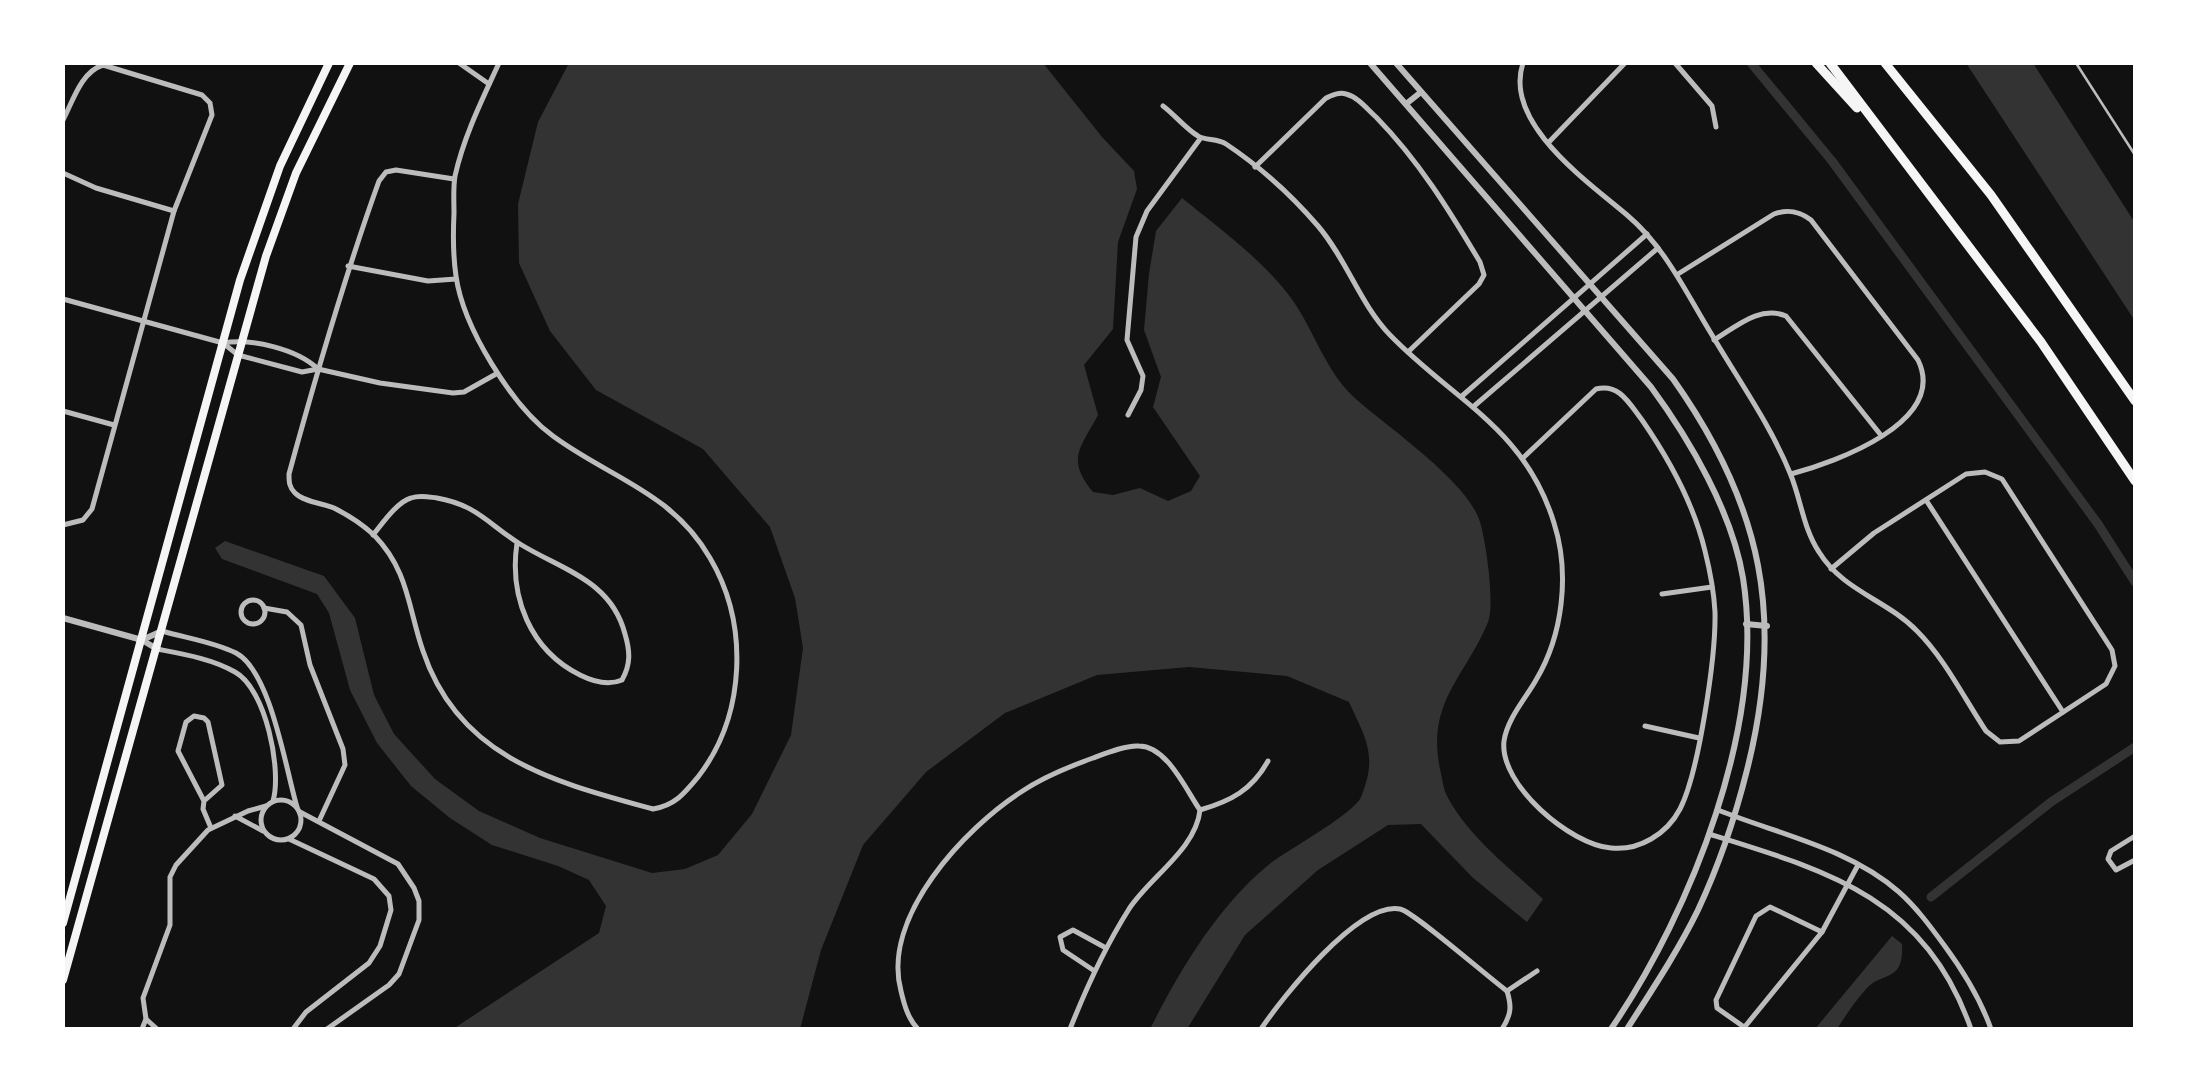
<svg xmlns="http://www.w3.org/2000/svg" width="2198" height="1092" viewBox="0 0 2198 1092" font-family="Arial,sans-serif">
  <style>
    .water { fill: #333 }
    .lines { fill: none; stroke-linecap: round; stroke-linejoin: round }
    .canal { stroke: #333; stroke-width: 9 }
    .service { stroke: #bcbcbc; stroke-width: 2.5 }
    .minor { stroke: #bcbcbc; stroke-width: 5 }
    .tertiary { stroke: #bcbcbc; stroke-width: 6 }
    .primary { stroke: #f5f5f5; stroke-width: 8 }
    .motorway { stroke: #f5f5f5; stroke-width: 9 }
  </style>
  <rect width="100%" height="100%" fill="#111"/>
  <g class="water">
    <path d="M569,63h474l59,74 32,34 3,18 -19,53 -5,87 -29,36 14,50c-18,34 -32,44 -5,77l20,3 27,-7 28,13 23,-10 9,-15 -47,-69 8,-30 -17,-47 5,-56 7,-43 26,-33c38,31 79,60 109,100 24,33 34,74 66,102 32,28 111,82 123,122 6,20 15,82 8,100 -22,54 -62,80 -48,147 2,8 3,18 6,25 21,42 64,74 97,105l-16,23 -55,-45 -51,-53 -33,1 -70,45 -73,65 -58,94h-37c30,-59 66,-120 117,-163 18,-15 86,-51 94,-69 17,-41 5,-58 -12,-95l-62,-26 -98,-9 -92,8 -92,38 -79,59 -63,73 -42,105 -21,79h-347l146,-96 7,-27 -17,-26 -31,-14 -66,-21 -42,-27 -39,-32 -34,-43 -27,-53 -21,-77 -12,-19 -95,-35 -7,-11 10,-7 99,35 31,42 19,77 20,39 41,45 44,32 61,27 112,35 33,-4 33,-14 34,-41 39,-79 12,-87 -8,-50 -25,-71 -67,-78 -107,-59 -46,-59 -31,-68 -1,-59 20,-82z"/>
    <polygon points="1966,63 2033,63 2135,223 2135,321"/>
    <path d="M1892,936l10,8c2,39 -19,27 -35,44 -11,12 -21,27 -30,41h-22z"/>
  </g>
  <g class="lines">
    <g class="canal">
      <polyline points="1751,63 1832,161 2098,524 2135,582"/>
      <polyline points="1931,897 2051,802 2135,747"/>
    </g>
    <polyline class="service" points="2076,63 2135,155"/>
    <g class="minor">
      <polyline points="459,63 489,84"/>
      <path d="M1523,63c-20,60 64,118 104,152 39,33 59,78 85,120 27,46 58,89 78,138 11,26 13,55 29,79 24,39 68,48 98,79 28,28 47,67 69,100l14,11 19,-1 87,-57 9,-18 -3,-16 -110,-171 -17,-7 -19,2 -92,59 -43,36"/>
      <polyline points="1675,63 1712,106 1716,127"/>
      <path d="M1163,106c12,9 23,23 35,30 8,5 19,2 28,8 33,22 67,53 92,82 29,34 42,78 72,109 64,66 135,93 164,188 16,50 9,112 -18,157 -10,18 -29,39 -32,61 -5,44 67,104 107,107 28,3 56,-14 69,-39 19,-37 36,-154 35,-197 -1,-20 -5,-41 -10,-61 -11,-46 -36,-92 -63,-131 -13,-17 -23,-37 -46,-31l-72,68"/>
      <path d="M63,120c10,-19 18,-48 40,-55l99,30 8,8 2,12 -38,96 -82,298 -9,11 -20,5"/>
      <polyline points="1549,142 1625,63"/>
      <path d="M1255,167l71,-69c7,-3 13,-6 20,-4 12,3 21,15 30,23 43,44 73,93 104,145l4,13 -5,9 -71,68"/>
      <polyline points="63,173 96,188 174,211"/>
      <path d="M454,179l-58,-9 -10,2 -7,9c-35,97 -63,194 -90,293 0,8 0,13 6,19 9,9 27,10 39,15 14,7 29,17 40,27 35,36 34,73 49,116 36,108 132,131 230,158 22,-4 31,-15 45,-32 48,-62 51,-153 12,-219 -38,-66 -100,-80 -157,-122 -41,-30 -90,-109 -97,-160 -3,-20 -3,-42 -2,-63 0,-12 -1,-25 1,-37 9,-40 27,-76 44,-113"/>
      <polyline points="348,266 428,281 456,279"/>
      <path d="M1678,274l96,-60c14,-5 25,-3 37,6l107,140c30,62 -82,102 -127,114"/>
      <polyline points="63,299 223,343 238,355 302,372 318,369 380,383 453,393 464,392 496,374"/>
      <path d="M1714,340c23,-14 46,-35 72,-24l94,118"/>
      <path d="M223,343c28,-5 74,6 95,26"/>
      <polyline points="1462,396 1647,234"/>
      <polyline points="1473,407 1658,248"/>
      <polyline points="63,411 114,425"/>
      <polyline points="1128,415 1141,390 1143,376 1127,340 1136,237 1147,211 1200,139"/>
      <polyline points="1926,500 2063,712"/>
      <path d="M373,535c9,-11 24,-33 38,-37 9,-3 17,-1 26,0 40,7 51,26 83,46 42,26 91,36 105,90 5,17 6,30 -3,46 -14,6 -28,2 -42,-5 -50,-25 -71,-78 -63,-132"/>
      <polyline points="1662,594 1712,587"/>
      <circle cx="253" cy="612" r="12"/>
      <polyline points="264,608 287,612 301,625 310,665 343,749 345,765 319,821"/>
      <path d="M162,631c24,7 52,11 74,22 35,18 50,118 61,154"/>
      <path d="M157,649c26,5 56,10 78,23 31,17 47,98 38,129"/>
      <polyline points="1645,726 1699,738"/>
      <circle cx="281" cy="820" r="20"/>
      <polyline points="204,801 178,751 186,722 194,716 204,718 208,722 222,785 204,801 203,809 211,828"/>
      <path d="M1718,810c60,24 131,38 181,82 17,15 31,34 45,53 20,27 36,53 47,84"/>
      <polyline points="300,812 398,864 414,888 419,901 419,920 399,974 389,985 327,1029"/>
      <polyline points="235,816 263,831"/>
      <path d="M1709,834c120,37 216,64 262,195"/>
      <polyline points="2135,836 2111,851 2108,859 2116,870 2135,860"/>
      <polyline points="289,839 374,879 389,896 391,910 380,946 369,963 306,1012 293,1029"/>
      <polyline points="1093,970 1063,950 1060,937 1073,930 1106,948"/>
      <polyline points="1507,991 1537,971"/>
      <polyline points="1744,1027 1717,1008 1716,1000 1756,916 1770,907 1822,932"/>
      <polyline points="142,1029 146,1019"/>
      <polyline points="157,1029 146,1019 143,998 170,925 170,877 176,865 208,830 248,811 266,806"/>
      <path d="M918,1029c-10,-10 -14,-25 -17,-38 -20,-74 64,-163 120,-199 22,-15 47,-25 72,-34 13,-5 33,-13 46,-12 28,0 47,44 61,64"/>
      <path d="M1070,1029c17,-43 35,-82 59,-120 21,-32 67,-60 71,-99 31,-9 52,-20 68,-49"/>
      <path d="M1261,1029c21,-31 97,-128 139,-120 14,3 89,69 107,82"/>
      <path d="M1502,1029c9,-14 10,-22 5,-38"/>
      <polyline points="1743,1029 1822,932 1858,865"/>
    </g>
    <g class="tertiary">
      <path d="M1370,63l281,324c39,53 81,125 92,191 23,146 -51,332 -132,451"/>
      <path d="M1396,63l277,316c90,127 112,240 74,391 -12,48 -28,95 -49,140 -20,41 -46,80 -71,119"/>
      <polyline points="1406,104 1421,92"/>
      <polyline points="63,618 142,640 157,649"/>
      <polyline points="1746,624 1767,626"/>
      <polyline points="142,640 162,631"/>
    </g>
    <g class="primary">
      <polyline points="63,923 240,280 280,166 329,63"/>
      <polyline points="63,980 266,256 296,173 350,63"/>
    </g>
    <g class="motorway">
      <polyline points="1816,63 1857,108"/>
      <polyline points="1830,63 2041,342 2135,481"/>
      <polyline points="1885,63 1991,195 2135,401"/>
    </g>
  </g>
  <rect width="2198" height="1092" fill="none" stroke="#ffffff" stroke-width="130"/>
</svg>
